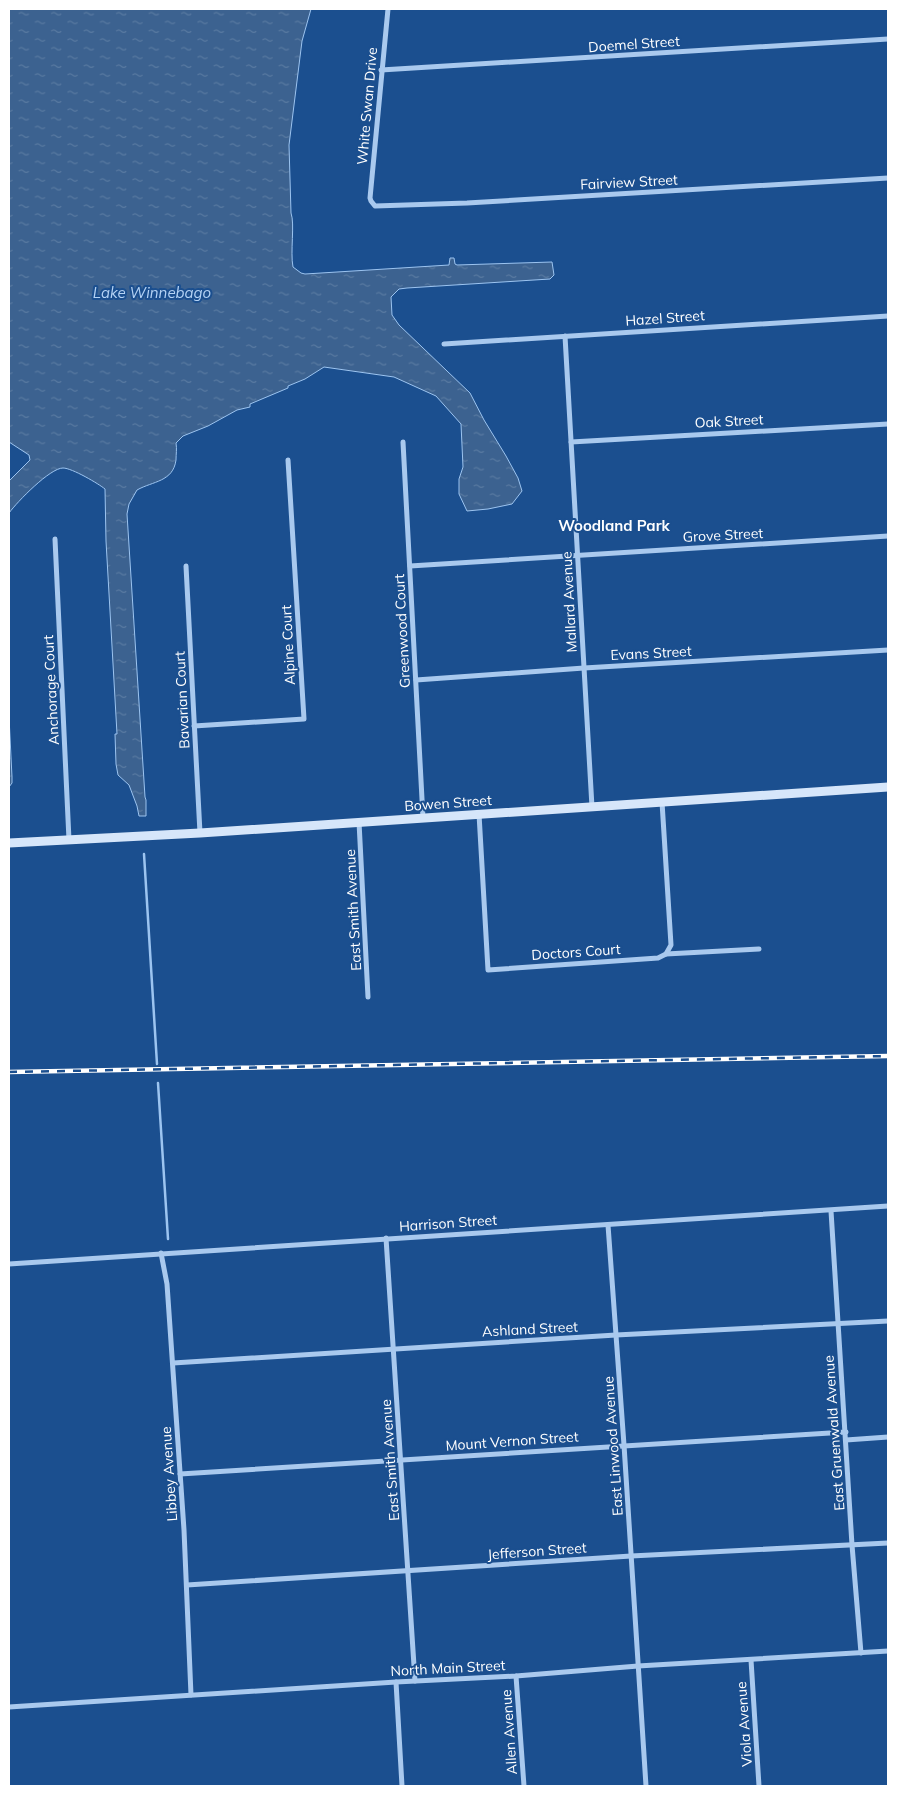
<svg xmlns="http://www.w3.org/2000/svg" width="897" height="1795" viewBox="0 0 897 1795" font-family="Mulish,sans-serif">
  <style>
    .water { fill: url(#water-ripples); stroke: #9cc4f0 }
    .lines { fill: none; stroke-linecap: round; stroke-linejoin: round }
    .stream { stroke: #9cc4f0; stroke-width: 2.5 }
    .minor { stroke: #a9c9ee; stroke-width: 5 }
    .secondary { stroke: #d6e6fa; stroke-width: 9 }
    .rail-casing { stroke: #fff; stroke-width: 4.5 }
    .rail { stroke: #1b4f8f; stroke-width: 2.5; stroke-dasharray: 8; stroke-linecap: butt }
    .labels { text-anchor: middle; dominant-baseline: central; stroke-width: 4; stroke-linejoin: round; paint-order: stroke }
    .street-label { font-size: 14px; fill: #fff; stroke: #1b4f8f }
    .water-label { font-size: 15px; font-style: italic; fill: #b5d3f5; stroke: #1b4f8f }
    .neighbourhood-label { font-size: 15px; font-weight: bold; fill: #fff; stroke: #1b4f8f }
  </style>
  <defs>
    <pattern id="water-ripples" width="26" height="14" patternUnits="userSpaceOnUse" patternTransform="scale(1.25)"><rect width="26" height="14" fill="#3c6290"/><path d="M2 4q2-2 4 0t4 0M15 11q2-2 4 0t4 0" fill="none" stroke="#597aa1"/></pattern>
  </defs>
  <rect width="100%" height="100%" fill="#1b4f8f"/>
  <g class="water">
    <path d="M9,9h302l-9,32 -13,104 2,68c4,11 -1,39 2,54l8,6 4,1 144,-9 1,-7h4l1,6 2,1 95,-3 2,13 -4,4 -143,9 -8,1 -8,8 1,18 7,10 71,68 14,27 22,36 12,22 4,13 -10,13 -24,5 -21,2 -8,-17v-15l4,-12 -2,-43 -25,-28 -42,-19 -70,-10 -19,12 -17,7v2l-38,16v3l-13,3 -29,16 -25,10 -7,7c1,6 0,11 0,17 -3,22 -23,21 -39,30l-8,14 -2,10 18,283 1,3v16h-7l-2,-10 -8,-21 -11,-10 -2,-11 -1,-30h2l-11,-193 -1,-52c-6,-5 -33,-21 -42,-21 -13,0 -46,34 -54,45v-32l21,-21 -1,-5 -20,-13z"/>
    <polygon points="9,717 12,777 12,783 9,787"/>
  </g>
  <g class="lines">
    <g class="stream">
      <polyline points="144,854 157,1064"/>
      <polyline points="158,1083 168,1239"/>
    </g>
    <g class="minor">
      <polyline points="388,9 370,198 371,201 375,206 467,203 888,178"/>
      <polyline points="381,70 888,39"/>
      <polyline points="565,336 592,807"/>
      <polyline points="444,344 888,316"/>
      <polyline points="403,442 423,818"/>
      <polyline points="571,442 888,424"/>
      <polyline points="55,539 69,840"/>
      <polyline points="186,566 200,833"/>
      <polyline points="410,566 888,536"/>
      <polyline points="416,680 584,668 888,650"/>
      <polyline points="194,726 304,719 288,460"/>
      <polyline points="479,814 488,970 658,958 666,954 671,945 662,802"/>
      <polyline points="359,822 368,997"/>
      <polyline points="666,954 759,949"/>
      <polyline points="831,1211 852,1545 861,1653"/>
      <polyline points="608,1225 624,1445 646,1786"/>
      <polyline points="386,1238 415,1681"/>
      <polyline points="161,1253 167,1284 184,1530 191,1695"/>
      <polyline points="9,1264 888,1206"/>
      <polyline points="173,1363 616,1335 888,1321"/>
      <polyline points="846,1440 888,1437"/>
      <polyline points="180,1474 846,1432"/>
      <polyline points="187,1585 631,1556 888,1543"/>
      <polyline points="751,1660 759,1786"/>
      <polyline points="516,1676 524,1786"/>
      <polyline points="396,1682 402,1786"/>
      <polyline points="9,1707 396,1682 516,1676 638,1666 888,1651"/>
    </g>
    <polyline class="secondary" points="9,843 200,833 888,787"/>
    <g class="rail-casing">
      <polyline id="rail" points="9,1072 888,1056"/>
    </g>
    <use href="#rail" class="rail"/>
  </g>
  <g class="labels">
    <g class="street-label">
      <text transform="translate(634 44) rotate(-4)">Doemel Street</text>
      <text transform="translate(367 106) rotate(-85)">White Swan Drive</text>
      <text transform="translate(629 182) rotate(-3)">Fairview Street</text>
      <text transform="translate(665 318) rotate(-4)">Hazel Street</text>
      <text transform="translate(729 421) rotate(-3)">Oak Street</text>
      <text transform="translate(723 535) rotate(-3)">Grove Street</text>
      <text transform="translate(569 602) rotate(-93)">Mallard Avenue</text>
      <text transform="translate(402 631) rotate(-93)">Greenwood Court</text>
      <text transform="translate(288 645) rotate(-93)">Alpine Court</text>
      <text transform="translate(651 653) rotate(-3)">Evans Street</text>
      <text transform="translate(51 690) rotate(-93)">Anchorage Court</text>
      <text transform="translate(182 700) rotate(-93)">Bavarian Court</text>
      <text transform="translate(448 803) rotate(-4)">Bowen Street</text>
      <text transform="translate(353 910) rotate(-93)">East Smith Avenue</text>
      <text transform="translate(576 952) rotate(-4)">Doctors Court</text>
      <text transform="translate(448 1223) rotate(-4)">Harrison Street</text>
      <text transform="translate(530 1329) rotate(-3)">Ashland Street</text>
      <text transform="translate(834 1433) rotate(-94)">East Gruenwald Avenue</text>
      <text transform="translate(512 1441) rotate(-4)">Mount Vernon Street</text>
      <text transform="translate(613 1446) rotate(-94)">East Linwood Avenue</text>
      <text transform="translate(390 1460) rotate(-94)">East Smith Avenue</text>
      <text transform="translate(169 1474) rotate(-94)">Libbey Avenue</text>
      <text transform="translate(537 1551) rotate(-4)">Jefferson Street</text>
      <text transform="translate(448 1668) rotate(-3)">North Main Street</text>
      <text transform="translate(744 1724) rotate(-94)">Viola Avenue</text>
      <text transform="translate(509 1732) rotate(-94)">Allen Avenue</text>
    </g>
    <g class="water-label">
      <text x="152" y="292">Lake Winnebago</text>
    </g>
    <g class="neighbourhood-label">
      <text x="614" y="525">Woodland Park</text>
    </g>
  </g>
  <rect width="897" height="1795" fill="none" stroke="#ffffff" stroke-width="20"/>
</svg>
